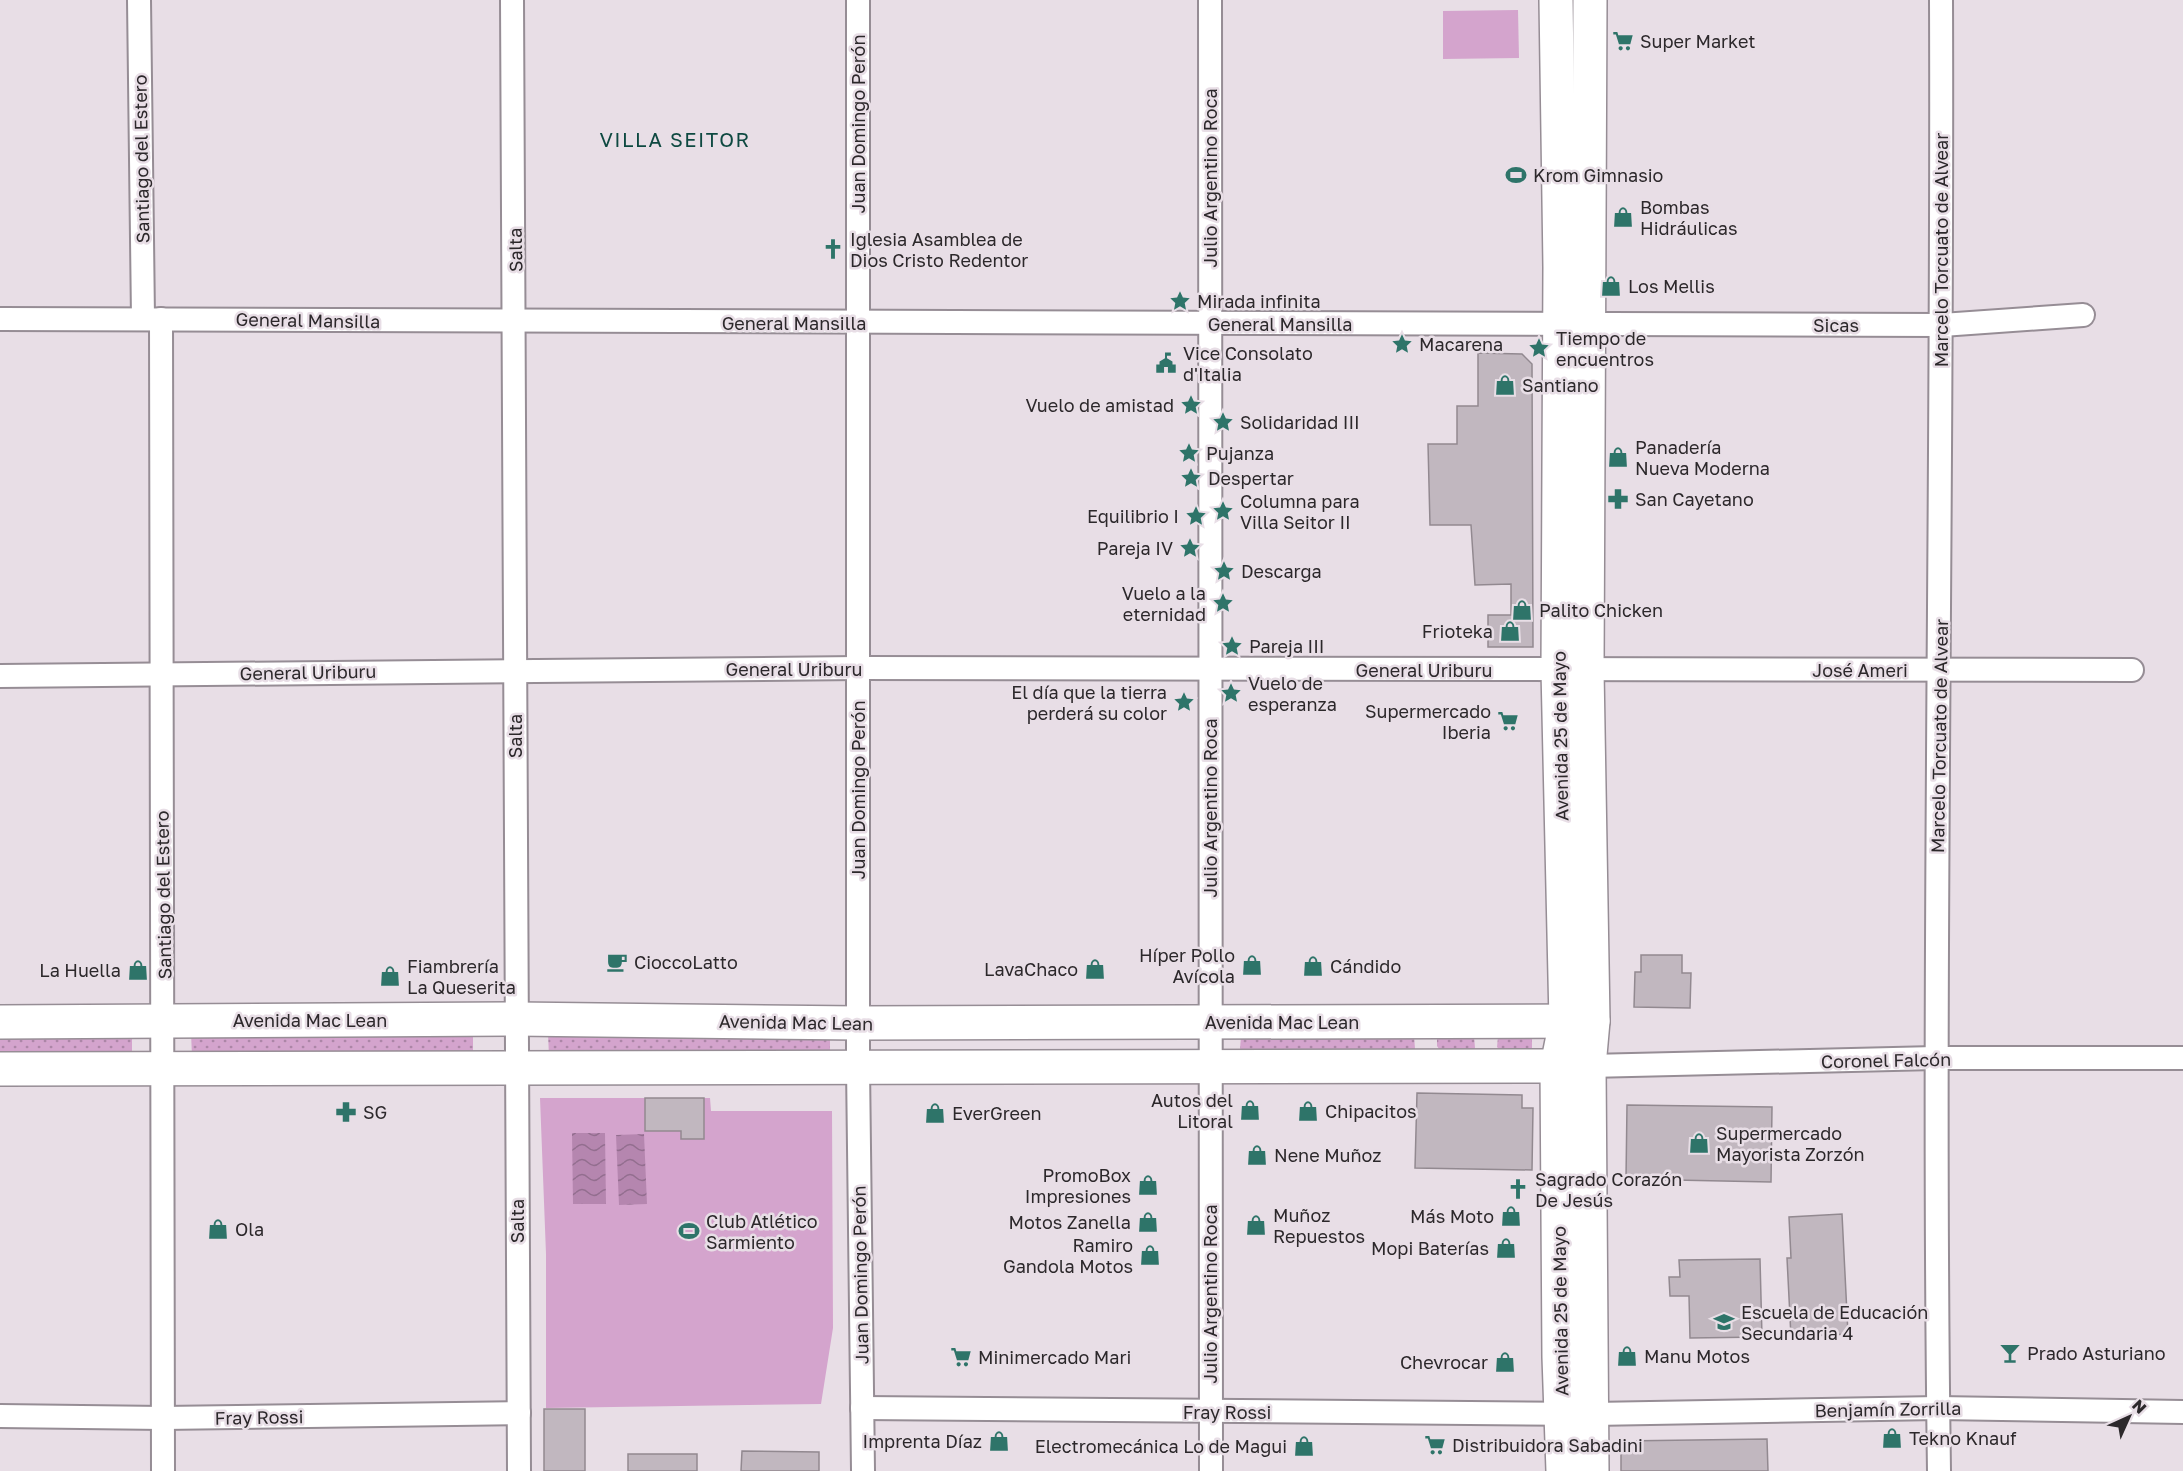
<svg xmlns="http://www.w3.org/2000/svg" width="2183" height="1471" viewBox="0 0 2183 1471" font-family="'Golos Text',sans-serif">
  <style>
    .grass { fill: url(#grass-dots) }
    .green { fill: #d4a4cd }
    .water { fill: url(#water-waves) }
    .building { fill: #c1b7bf; stroke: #928990; stroke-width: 1.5 }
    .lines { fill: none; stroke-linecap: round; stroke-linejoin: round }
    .street-casing { stroke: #968d95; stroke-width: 26 }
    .secondary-casing { stroke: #968d95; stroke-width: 36 }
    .primary-casing { stroke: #968d95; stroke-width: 36 }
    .street { stroke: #fff; stroke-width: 22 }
    .secondary { stroke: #fff; stroke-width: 33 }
    .primary { stroke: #fff; stroke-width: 33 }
    .labels { text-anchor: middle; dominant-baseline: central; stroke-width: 5; stroke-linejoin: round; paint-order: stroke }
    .poi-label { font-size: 18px; fill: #2c282b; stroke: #e8dee6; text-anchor: start }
    .street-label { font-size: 18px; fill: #2c282b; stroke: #e8dee6 }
    .neighbourhood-label { font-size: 20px; letter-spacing: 1.5px; fill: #0e4941; stroke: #e8dee6 }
  </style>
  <defs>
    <pattern id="grass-dots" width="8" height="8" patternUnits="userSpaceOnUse" patternTransform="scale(1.5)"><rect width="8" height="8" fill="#d4a4cd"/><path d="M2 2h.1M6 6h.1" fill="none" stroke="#ac86a7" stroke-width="1.8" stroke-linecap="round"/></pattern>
    <pattern id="water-waves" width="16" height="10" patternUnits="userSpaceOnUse" patternTransform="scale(1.5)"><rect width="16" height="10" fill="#b586af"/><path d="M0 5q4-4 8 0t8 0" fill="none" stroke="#936e8f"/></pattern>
  </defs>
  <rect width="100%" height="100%" fill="#e8dee6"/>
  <g class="grass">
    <polygon points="1523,1028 1532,1038 1532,1049 1526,1056 1506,1057 1497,1047 1498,1037"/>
    <polygon points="473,1030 473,1054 192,1057 191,1032"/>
    <polygon points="830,1031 830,1055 549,1057 548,1033"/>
    <polygon points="132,1034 132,1054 0,1057 0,1035"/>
    <polygon points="1437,1034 1474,1036 1475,1048 1469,1055 1443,1055 1437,1046"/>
    <polygon points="1241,1035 1414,1035 1415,1049 1406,1056 1240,1050"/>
  </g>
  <g class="green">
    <polygon points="1518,10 1519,58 1443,59 1443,11"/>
    <polygon points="540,1098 710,1098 711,1111 832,1111 833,1328 821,1404 546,1408 546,1254"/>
  </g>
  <g class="water">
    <polygon points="572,1133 605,1133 606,1204 573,1204"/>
    <polygon points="644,1134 647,1204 619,1205 616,1135"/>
  </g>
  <g class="building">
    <polygon points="1478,353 1522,354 1532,364 1533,647 1488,647 1488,615 1511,615 1511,584 1475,585 1471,525 1430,525 1428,444 1457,444 1457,406 1478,406"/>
    <polygon points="1641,955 1682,955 1682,973 1691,973 1690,1008 1634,1007 1635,972 1641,972"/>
    <polygon points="1417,1093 1522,1095 1522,1108 1533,1108 1532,1170 1415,1168"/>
    <polygon points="645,1098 704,1098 704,1139 681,1139 681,1131 645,1131"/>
    <polygon points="1627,1105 1772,1107 1771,1182 1626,1179"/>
    <polygon points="1842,1214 1848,1334 1791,1337 1787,1258 1791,1258 1789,1217"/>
    <polygon points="1760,1259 1762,1337 1690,1338 1689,1296 1670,1296 1669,1277 1680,1277 1679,1260"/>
    <rect x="544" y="1409" width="41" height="62"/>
    <polygon points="1767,1439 1768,1471 1621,1471 1621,1441"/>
    <polygon points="742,1451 819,1452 819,1471 741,1471"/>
    <rect x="628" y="1454" width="69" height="17"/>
  </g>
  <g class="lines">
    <g class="street-casing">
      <g id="street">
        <polyline points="139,0 143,318"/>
        <polyline points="512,0 519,1471"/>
        <polyline points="858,0 858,1067 863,1471"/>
        <polyline points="1210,0 1211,1471"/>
        <polyline points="0,319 1942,325 2083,315"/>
        <polyline points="161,319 163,1471"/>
        <polyline points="0,676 858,668 2132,670"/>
        <polyline points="1589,1066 1935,1058 2183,1058"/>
        <polyline points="862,1408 1593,1414 1938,1408 2183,1412"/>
        <polyline points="0,1416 163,1418 519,1413"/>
        <path d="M1939,1471c-7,-490 4,-981 2,-1471"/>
      </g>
    </g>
    <g class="secondary-casing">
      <g id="secondary">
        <polyline points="0,1022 516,1019 858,1023 1593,1021"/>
        <polyline points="0,1069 1585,1066"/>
      </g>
    </g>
    <g class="primary-casing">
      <g id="primary">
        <polyline points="1556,0 1560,267 1558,670 1566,1021 1557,1066 1559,1357 1563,1471"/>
        <polyline points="1590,0 1587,670 1593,1021 1589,1066 1592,1471"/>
      </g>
    </g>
    <use href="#street" class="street"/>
    <use href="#secondary" class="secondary"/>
    <use href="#primary" class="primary"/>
  </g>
  <defs>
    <g id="supermarket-bare" transform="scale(1.62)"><path d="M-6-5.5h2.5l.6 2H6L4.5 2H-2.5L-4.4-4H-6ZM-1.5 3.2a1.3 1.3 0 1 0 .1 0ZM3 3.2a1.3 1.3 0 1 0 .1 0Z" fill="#2e7469" stroke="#e8dee6" stroke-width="2.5" paint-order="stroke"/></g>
    <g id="stadium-bare" transform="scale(1.62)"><path d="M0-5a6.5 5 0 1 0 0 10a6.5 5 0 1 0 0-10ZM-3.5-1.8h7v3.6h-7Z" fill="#2e7469" stroke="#e8dee6" stroke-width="2.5" paint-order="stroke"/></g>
    <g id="shop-bare" transform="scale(1.62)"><path d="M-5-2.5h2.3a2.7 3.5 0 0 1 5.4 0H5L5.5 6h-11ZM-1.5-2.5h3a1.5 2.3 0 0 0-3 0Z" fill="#2e7469" stroke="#e8dee6" stroke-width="2.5" paint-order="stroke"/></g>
    <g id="church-bare" transform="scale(1.62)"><path d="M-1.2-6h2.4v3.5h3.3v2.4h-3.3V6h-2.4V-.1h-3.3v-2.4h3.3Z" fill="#2e7469" stroke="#e8dee6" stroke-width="2.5" paint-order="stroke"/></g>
    <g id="sight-bare" transform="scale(1.62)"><path d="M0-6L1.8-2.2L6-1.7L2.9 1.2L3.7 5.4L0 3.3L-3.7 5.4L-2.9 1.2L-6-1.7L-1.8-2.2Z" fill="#2e7469" stroke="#e8dee6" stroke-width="2.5" paint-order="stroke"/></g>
    <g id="civic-bare" transform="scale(1.62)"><path d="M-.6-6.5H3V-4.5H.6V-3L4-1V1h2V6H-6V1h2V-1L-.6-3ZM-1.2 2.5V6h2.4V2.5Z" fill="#2e7469" stroke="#e8dee6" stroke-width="2.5" paint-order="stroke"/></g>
    <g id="pharmacy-bare" transform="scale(1.62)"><path d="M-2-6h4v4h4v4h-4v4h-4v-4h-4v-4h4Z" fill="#2e7469" stroke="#e8dee6" stroke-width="2.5" paint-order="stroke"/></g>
    <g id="cafe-bare" transform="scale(1.62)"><path d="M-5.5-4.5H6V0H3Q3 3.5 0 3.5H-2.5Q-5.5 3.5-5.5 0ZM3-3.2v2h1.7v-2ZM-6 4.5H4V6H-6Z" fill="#2e7469" stroke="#e8dee6" stroke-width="2.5" paint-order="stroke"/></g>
    <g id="school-bare" transform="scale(1.62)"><path d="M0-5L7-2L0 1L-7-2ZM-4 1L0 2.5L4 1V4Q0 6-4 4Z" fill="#2e7469" stroke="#e8dee6" stroke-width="2.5" paint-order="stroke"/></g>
    <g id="bar-bare" transform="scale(1.62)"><path d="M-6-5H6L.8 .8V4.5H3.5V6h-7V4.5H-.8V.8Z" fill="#2e7469" stroke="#e8dee6" stroke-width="2.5" paint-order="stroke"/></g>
  </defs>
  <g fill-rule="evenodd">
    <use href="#supermarket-bare" x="1623" y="41"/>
    <use href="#stadium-bare" x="1516" y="175"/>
    <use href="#shop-bare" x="1623" y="217"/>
    <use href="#church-bare" x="833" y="249"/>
    <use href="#shop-bare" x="1611" y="286"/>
    <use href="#sight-bare" x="1180" y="301"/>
    <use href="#sight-bare" x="1402" y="344"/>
    <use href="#sight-bare" x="1539" y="348"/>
    <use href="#civic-bare" x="1166" y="363"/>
    <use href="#shop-bare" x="1505" y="385"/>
    <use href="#sight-bare" x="1191" y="405"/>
    <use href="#sight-bare" x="1223" y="422"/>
    <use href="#sight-bare" x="1189" y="453"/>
    <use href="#shop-bare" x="1618" y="457"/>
    <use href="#sight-bare" x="1191" y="478"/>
    <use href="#pharmacy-bare" x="1618" y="499"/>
    <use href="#sight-bare" x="1223" y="511"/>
    <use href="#sight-bare" x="1196" y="516"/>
    <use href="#sight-bare" x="1190" y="548"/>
    <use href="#sight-bare" x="1224" y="571"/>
    <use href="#sight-bare" x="1223" y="603"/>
    <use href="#shop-bare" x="1522" y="610"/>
    <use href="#shop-bare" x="1510" y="631"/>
    <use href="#sight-bare" x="1232" y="646"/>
    <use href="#sight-bare" x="1231" y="693"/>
    <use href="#sight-bare" x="1184" y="702"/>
    <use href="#supermarket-bare" x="1508" y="721"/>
    <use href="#cafe-bare" x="617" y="962"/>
    <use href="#shop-bare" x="1252" y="965"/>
    <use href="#shop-bare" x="1313" y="966"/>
    <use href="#shop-bare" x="1095" y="969"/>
    <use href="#shop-bare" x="138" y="970"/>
    <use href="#shop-bare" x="390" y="976"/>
    <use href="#shop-bare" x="1250" y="1110"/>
    <use href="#shop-bare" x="1308" y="1111"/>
    <use href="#pharmacy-bare" x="346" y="1112"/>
    <use href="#shop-bare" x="935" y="1113"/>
    <use href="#shop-bare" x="1699" y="1143"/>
    <use href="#shop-bare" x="1257" y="1155"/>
    <use href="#shop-bare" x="1148" y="1185"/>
    <use href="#church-bare" x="1518" y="1189"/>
    <use href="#shop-bare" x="1511" y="1216"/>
    <use href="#shop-bare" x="1148" y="1222"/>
    <use href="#shop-bare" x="1256" y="1225"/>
    <use href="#shop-bare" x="218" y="1229"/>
    <use href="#stadium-bare" x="689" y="1231"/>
    <use href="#shop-bare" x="1506" y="1248"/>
    <use href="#shop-bare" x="1150" y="1255"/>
    <use href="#school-bare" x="1724" y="1322"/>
    <use href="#bar-bare" x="2010" y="1353"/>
    <use href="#shop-bare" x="1627" y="1356"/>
    <use href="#supermarket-bare" x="961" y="1357"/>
    <use href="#shop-bare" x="1505" y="1362"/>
    <use href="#shop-bare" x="1892" y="1438"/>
    <use href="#shop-bare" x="999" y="1441"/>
    <use href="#supermarket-bare" x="1435" y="1445"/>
    <use href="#shop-bare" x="1304" y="1446"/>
  </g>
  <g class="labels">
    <g class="poi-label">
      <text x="1640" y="41">Super Market</text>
      <text x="1533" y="175">Krom Gimnasio</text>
      <text x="1640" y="207">Bombas<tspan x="1640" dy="21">Hidráulicas</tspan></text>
      <text x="850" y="239">Iglesia Asamblea de<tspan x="850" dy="21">Dios Cristo Redentor</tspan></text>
      <text x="1628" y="286">Los Mellis</text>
      <text x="1197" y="301">Mirada infinita</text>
      <text x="1556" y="338">Tiempo de<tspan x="1556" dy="21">encuentros</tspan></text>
      <text x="1419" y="344">Macarena</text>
      <text x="1183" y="353">Vice Consolato<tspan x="1183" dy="21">d'Italia</tspan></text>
      <text x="1522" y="385">Santiano</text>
      <text x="1174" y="405" text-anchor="end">Vuelo de amistad</text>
      <text x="1240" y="422">Solidaridad III</text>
      <text x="1635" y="447">Panadería<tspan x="1635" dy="21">Nueva Moderna</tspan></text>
      <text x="1206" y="453">Pujanza</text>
      <text x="1208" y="478">Despertar</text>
      <text x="1635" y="499">San Cayetano</text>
      <text x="1240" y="501">Columna para<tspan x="1240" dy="21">Villa Seitor II</tspan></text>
      <text x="1179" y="516" text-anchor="end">Equilibrio I</text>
      <text x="1173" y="548" text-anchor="end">Pareja IV</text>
      <text x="1241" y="571">Descarga</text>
      <text x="1206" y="593" text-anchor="end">Vuelo a la<tspan x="1206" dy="21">eternidad</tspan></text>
      <text x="1539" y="610">Palito Chicken</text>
      <text x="1493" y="631" text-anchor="end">Frioteka</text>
      <text x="1249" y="646">Pareja III</text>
      <text x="1248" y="683">Vuelo de<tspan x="1248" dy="21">esperanza</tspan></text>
      <text x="1167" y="692" text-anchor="end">El día que la tierra<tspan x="1167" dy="21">perderá su color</tspan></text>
      <text x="1491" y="711" text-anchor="end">Supermercado<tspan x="1491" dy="21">Iberia</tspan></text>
      <text x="1235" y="955" text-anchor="end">Híper Pollo<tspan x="1235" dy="21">Avícola</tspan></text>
      <text x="634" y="962">CioccoLatto</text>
      <text x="407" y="966">Fiambrería<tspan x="407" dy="21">La Queserita</tspan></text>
      <text x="1330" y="966">Cándido</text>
      <text x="1078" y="969" text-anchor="end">LavaChaco</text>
      <text x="121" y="970" text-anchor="end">La Huella</text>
      <text x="1233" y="1100" text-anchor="end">Autos del<tspan x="1233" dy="21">Litoral</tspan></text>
      <text x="1325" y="1111">Chipacitos</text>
      <text x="363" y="1112">SG</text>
      <text x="952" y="1113">EverGreen</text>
      <text x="1716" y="1133">Supermercado<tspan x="1716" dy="21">Mayorista Zorzón</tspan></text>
      <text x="1274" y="1155">Nene Muñoz</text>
      <text x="1131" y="1175" text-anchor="end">PromoBox<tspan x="1131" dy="21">Impresiones</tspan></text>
      <text x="1535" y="1179">Sagrado Corazón<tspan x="1535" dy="21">De Jesús</tspan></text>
      <text x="1273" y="1215">Muñoz<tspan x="1273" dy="21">Repuestos</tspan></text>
      <text x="1494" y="1216" text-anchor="end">Más Moto</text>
      <text x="706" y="1221">Club Atlético<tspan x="706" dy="21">Sarmiento</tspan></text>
      <text x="1131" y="1222" text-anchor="end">Motos Zanella</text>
      <text x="235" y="1229">Ola</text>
      <text x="1133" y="1245" text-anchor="end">Ramiro<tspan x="1133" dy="21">Gandola Motos</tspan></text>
      <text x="1489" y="1248" text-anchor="end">Mopi Baterías</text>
      <text x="1741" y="1312">Escuela de Educación<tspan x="1741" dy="21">Secundaria 4</tspan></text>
      <text x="2027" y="1353">Prado Asturiano</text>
      <text x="1644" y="1356">Manu Motos</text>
      <text x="978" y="1357">Minimercado Mari</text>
      <text x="1488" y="1362" text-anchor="end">Chevrocar</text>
      <text x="1909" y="1438">Tekno Knauf</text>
      <text x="982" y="1441" text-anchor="end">Imprenta Díaz</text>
      <text x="1452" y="1445">Distribuidora Sabadini</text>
      <text x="1287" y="1446" text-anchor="end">Electromecánica Lo de Magui</text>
    </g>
    <g class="street-label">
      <text transform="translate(858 124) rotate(-90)">Juan Domingo Perón</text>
      <text transform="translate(141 159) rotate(-91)">Santiago del Estero</text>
      <text transform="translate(1210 178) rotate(-90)">Julio Argentino Roca</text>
      <text transform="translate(515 250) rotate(-91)">Salta</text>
      <text transform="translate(1941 250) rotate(-90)">Marcelo Torcuato de Alvear</text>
      <text transform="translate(308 320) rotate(1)">General Mansilla</text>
      <text x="794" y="323">General Mansilla</text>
      <text x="1280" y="324">General Mansilla</text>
      <text x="1836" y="325">Sicas</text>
      <text x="794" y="669">General Uriburu</text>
      <text x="1424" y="670">General Uriburu</text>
      <text x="1860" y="670">José Ameri</text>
      <text transform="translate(308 672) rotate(-1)">General Uriburu</text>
      <text transform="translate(515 736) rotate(-90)">Salta</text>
      <text transform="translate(1560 736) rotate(-91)">Avenida 25 de Mayo</text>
      <text transform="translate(1939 736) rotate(-89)">Marcelo Torcuato de Alvear</text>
      <text transform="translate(858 790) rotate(-90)">Juan Domingo Perón</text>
      <text transform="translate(1210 808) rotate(-90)">Julio Argentino Roca</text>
      <text transform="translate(163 895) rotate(-91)">Santiago del Estero</text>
      <text x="310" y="1020">Avenida Mac Lean</text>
      <text transform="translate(796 1022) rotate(1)">Avenida Mac Lean</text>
      <text x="1282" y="1022">Avenida Mac Lean</text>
      <text transform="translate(1886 1060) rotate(-1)">Coronel Falcón</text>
      <text transform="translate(517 1221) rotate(-90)">Salta</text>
      <text transform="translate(860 1275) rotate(-91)">Juan Domingo Perón</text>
      <text transform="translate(1210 1294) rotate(-90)">Julio Argentino Roca</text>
      <text transform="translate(1560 1311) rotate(-91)">Avenida 25 de Mayo</text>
      <text transform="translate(1888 1409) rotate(-1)">Benjamín Zorrilla</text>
      <text x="1227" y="1412">Fray Rossi</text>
      <text transform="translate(259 1417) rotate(-1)">Fray Rossi</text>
    </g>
    <g class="neighbourhood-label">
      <text x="675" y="139">VILLA SEITOR</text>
    </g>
  </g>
  <g transform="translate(2129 1417) rotate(45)" stroke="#e8dee6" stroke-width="4.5" paint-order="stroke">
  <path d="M0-4.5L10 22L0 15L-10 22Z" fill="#2c282b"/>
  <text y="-9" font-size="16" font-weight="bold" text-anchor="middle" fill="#2c282b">N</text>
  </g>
</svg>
